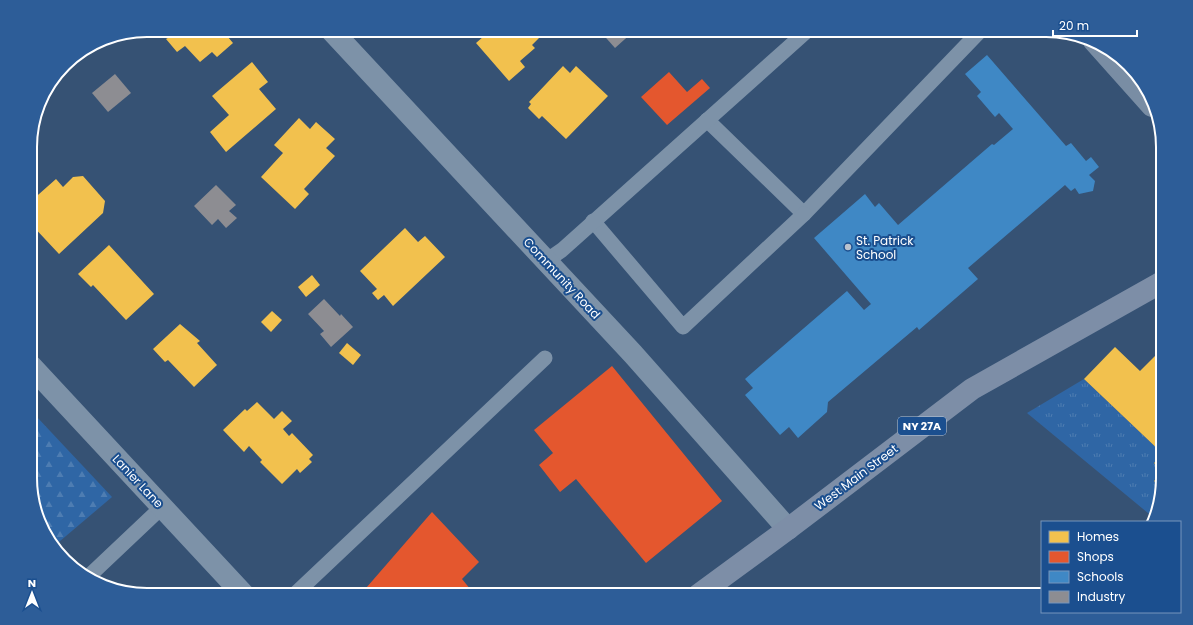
<svg xmlns="http://www.w3.org/2000/svg" width="1193" height="625" viewBox="0 0 1193 625" font-family="Poppins,sans-serif">
  <style>
    .forest { fill: url(#forest-firs) }
    .park { fill: url(#park-tufts) }
    .homes { fill: #f2c14e }
    .shops { fill: #e4572e }
    .schools { fill: #3f88c5 }
    .industry { fill: #8d8d92 }
    .lines { fill: none; stroke-linecap: round; stroke-linejoin: round }
    .service { stroke: #7d92a8; stroke-width: 15 }
    .minor { stroke: #7d92a8; stroke-width: 22 }
    .secondary { stroke: #798da4; stroke-width: 22 }
    .primary { stroke: #7d8ea7; stroke-width: 22 }
    .poi-dot { fill: #b9c2ce; stroke: #1b4f8f; stroke-width: 1.5 }
    .labels { text-anchor: middle; dominant-baseline: central; stroke-width: 4; stroke-linejoin: round; paint-order: stroke }
    .shield { fill: #1b4f8f; stroke: #bbcadd; stroke-width: 1 }
    .shield-label { font-size: 11px; font-weight: bold; fill: #fff }
    .poi-label { font-size: 12px; fill: #fff; stroke: #1b4f8f; text-anchor: start }
    .street-label { font-size: 12px; fill: #fff; stroke: #1b4f8f }
    .rim { fill: none; stroke: #fff; stroke-width: 2 }
  </style>
  <defs>
    <pattern id="forest-firs" width="22" height="20" patternUnits="userSpaceOnUse"><rect width="22" height="20" fill="#2f66a5"/><path d="M5 1l3.5 6h-7zM16 11l3.5 6h-7z" fill="#4e7db2"/></pattern>
    <pattern id="park-tufts" width="24" height="20" patternUnits="userSpaceOnUse"><rect width="24" height="20" fill="#2f66a5"/><path d="M3 7l-1-3M5 7V3M7 7l1-3M15 17l-1-3M17 17v-4M19 17l1-3" fill="none" stroke="#4e7db2"/></pattern>
  </defs>
  <rect width="100%" height="100%" fill="#365274"/>
  <polygon class="forest" points="36,416 112,497 53,547 31,493 31,419"/>
  <polygon class="park" points="1084,379 1163,454 1154,463 1163,472 1154,480 1161,487 1154,518 1027,413"/>
  <g class="homes">
    <polygon points="171,30 222,30 233,43 217,57 212,52 200,62 185,46 177,52 166,39 173,35 170,31"/>
    <polygon points="491,30 532,30 539,38 532,45 535,48 520,61 525,67 509,81 476,43"/>
    <polygon points="252,62 268,82 259,89 276,109 226,152 210,132 229,115 212,96"/>
    <polygon points="563,66 570,73 576,66 608,96 566,139 542,116 539,119 528,108 531,104 529,102"/>
    <polygon points="299,118 310,129 316,122 335,139 326,148 335,156 304,189 309,194 295,209 261,177 283,153 274,145"/>
    <polygon points="83,176 105,201 103,213 59,254 30,223 30,202 56,179 63,187 73,177"/>
    <polygon points="405,228 418,242 425,236 445,257 393,306 384,295 378,300 372,293 377,289 360,271"/>
    <polygon points="109,245 154,294 126,320 93,285 91,287 78,274"/>
    <polygon points="312,275 320,285 306,297 298,287"/>
    <polygon points="272,311 282,320 271,332 261,322"/>
    <polygon points="180,324 200,341 197,343 217,365 194,387 168,360 165,362 153,349"/>
    <polygon points="347,343 361,355 353,365 339,353"/>
    <polygon points="1115,347 1140,371 1163,348 1163,478 1161,487 1154,481 1163,472 1154,463 1163,454 1084,379"/>
    <polygon points="257,402 274,419 282,411 292,421 283,429 289,436 292,433 313,455 309,459 312,462 300,473 297,469 282,484 260,462 262,460 249,446 244,452 223,430 245,409 247,411"/>
  </g>
  <g class="shops">
    <polygon points="669,72 687,92 702,79 710,88 667,125 641,97"/>
    <polygon points="612,366 722,501 646,563 576,479 560,492 539,465 553,453 534,430"/>
    <polygon points="432,512 479,562 462,579 475,595 360,595"/>
  </g>
  <polygon class="schools" points="987,55 1066,146 1071,143 1086,161 1091,157 1099,167 1089,175 1095,181 1093,191 1079,194 1075,188 1071,191 1065,185 968,268 978,279 919,330 917,327 828,402 827,412 798,438 789,427 780,435 745,395 753,388 745,379 847,291 864,310 871,304 814,238 865,194 875,207 879,203 898,225 992,144 994,145 1013,129 999,113 995,117 977,96 981,92 965,74"/>
  <g class="industry">
    <polygon points="599,30 633,30 634,31 615,48"/>
    <polygon points="115,74 131,93 108,112 92,93"/>
    <polygon points="216,185 236,205 229,211 237,218 226,228 218,219 212,225 194,206"/>
    <polygon points="324,299 340,316 341,314 353,327 331,347 320,334 324,331 308,314"/>
  </g>
  <g class="lines">
    <g class="service">
      <polyline points="707,120 804,214 981,30"/>
      <polyline points="593,221 683,327 804,214"/>
      <polyline points="546,261 562,250 808,30"/>
      <polyline points="88,577 162,507"/>
      <polyline points="294,595 545,358"/>
    </g>
    <g class="minor">
      <polyline points="331,30 633,354 788,529"/>
      <polyline points="31,366 244,595"/>
    </g>
    <polyline class="secondary" points="1094,41 1152,106"/>
    <polyline class="primary" points="698,595 788,529 972,389 1162,282"/>
  </g>
  <circle class="poi-dot" cx="848" cy="247" r="4"/>
  <g class="labels">
    <rect class="shield" x="898" y="417" width="48" height="18" rx="3"/>
    <g class="shield-label">
      <text x="922" y="426">NY 27A</text>
    </g>
    <g class="poi-label">
      <text x="856" y="240">St. Patrick<tspan x="856" dy="14">School</tspan></text>
    </g>
    <g class="street-label">
      <text transform="translate(562 278) rotate(47)">Community Road</text>
      <text transform="translate(856 477) rotate(-37)">West Main Street</text>
      <text transform="translate(138 481) rotate(47)">Lanier Lane</text>
    </g>
  </g>
  <path d="M0 0H1193V625H0ZM147 37H1046A110 110 0 0 1 1156 147V478A110 110 0 0 1 1046 588H147A110 110 0 0 1 37 478V147A110 110 0 0 1 147 37Z" fill="#2d5d98" fill-rule="evenodd"/>
  <path class="rim" d="M147 37H1046A110 110 0 0 1 1156 147V478A110 110 0 0 1 1046 588H147A110 110 0 0 1 37 478V147A110 110 0 0 1 147 37Z"/>
  <rect x="1041" y="521" width="140" height="92" fill="#1b4f8f" stroke="#7695bc"/>
  <rect x="1049" y="531" width="20" height="12" fill="#f2c14e" stroke="#7695bc"/>
  <text x="1077" y="541" font-size="12" fill="#ffffff">Homes</text>
  <rect x="1049" y="551" width="20" height="12" fill="#e4572e" stroke="#7695bc"/>
  <text x="1077" y="561" font-size="12" fill="#ffffff">Shops</text>
  <rect x="1049" y="571" width="20" height="12" fill="#3f88c5" stroke="#7695bc"/>
  <text x="1077" y="581" font-size="12" fill="#ffffff">Schools</text>
  <rect x="1049" y="591" width="20" height="12" fill="#8d8d92" stroke="#7695bc"/>
  <text x="1077" y="601" font-size="12" fill="#ffffff">Industry</text>
  <g transform="translate(32 593)" stroke="#1b4f8f" stroke-width="3" paint-order="stroke">
  <path d="M0-3L7 15L0 10L-7 15Z" fill="#ffffff"/>
  <text y="-6" font-size="11" font-weight="bold" text-anchor="middle" fill="#ffffff">N</text>
  </g>
  <path d="M1053 30v6h84v-6" fill="none" stroke="#ffffff" stroke-width="2"/>
  <text x="1059" y="30" font-size="12" fill="#ffffff" stroke="#1b4f8f" stroke-width="3" paint-order="stroke">20 m</text>
</svg>
